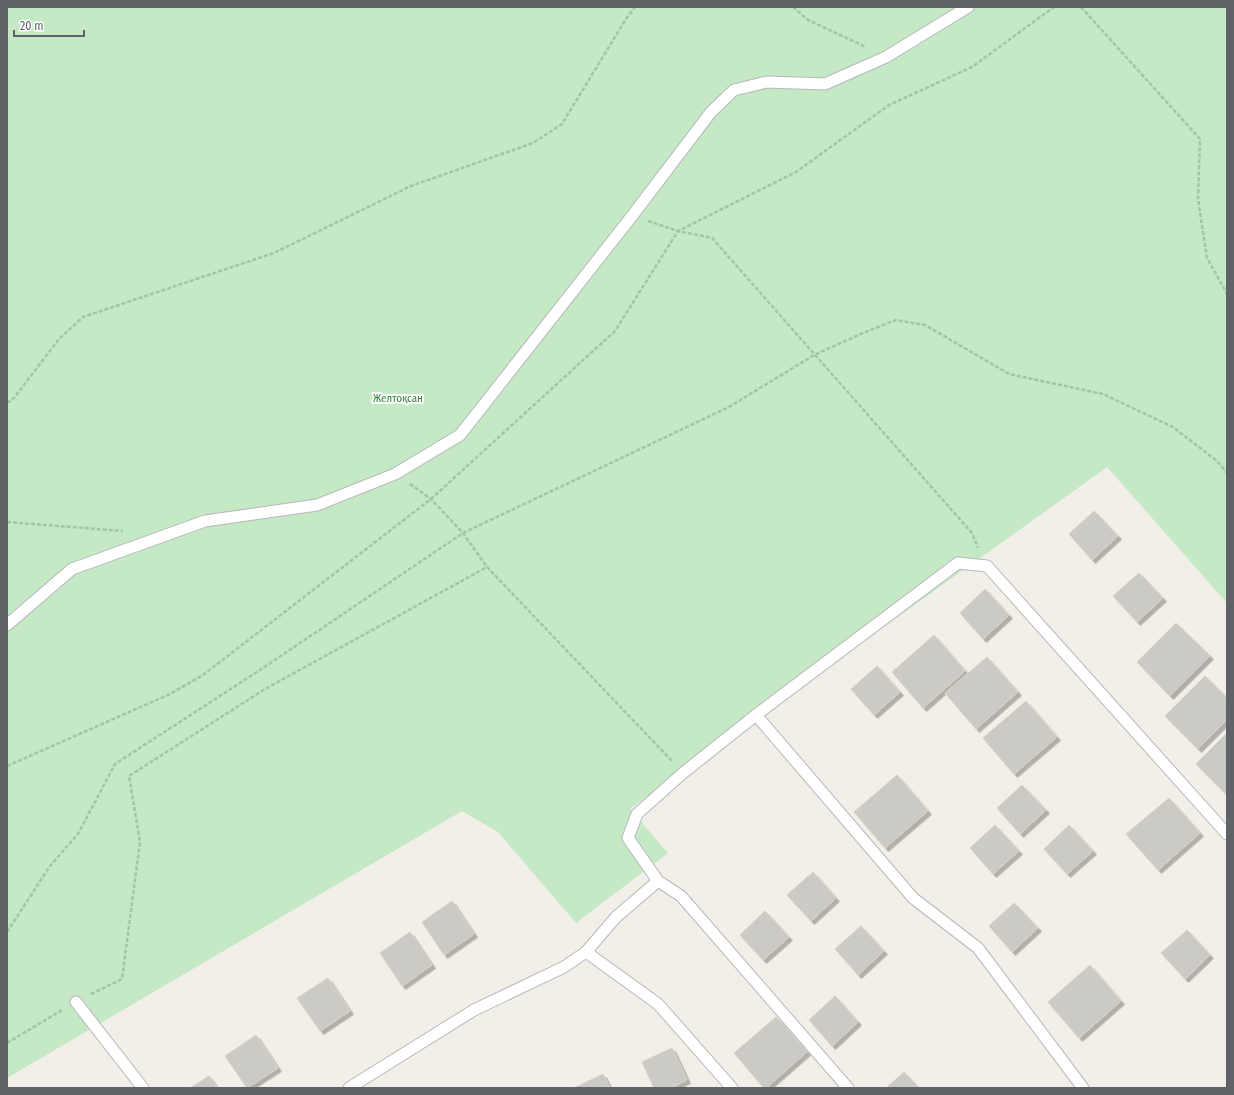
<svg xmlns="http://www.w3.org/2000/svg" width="1234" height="1095" viewBox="0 0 1234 1095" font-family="'Fira Sans Condensed',sans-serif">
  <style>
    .green { fill: #c5e8c5 }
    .building { fill: #cccac5; stroke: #d6d1c6; filter: url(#shadow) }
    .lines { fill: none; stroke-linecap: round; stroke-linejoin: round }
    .service-casing { stroke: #b5b8bc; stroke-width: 13 }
    .path { stroke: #9cc7a9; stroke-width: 2.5; stroke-dasharray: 4 2; stroke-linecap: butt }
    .service { stroke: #fff; stroke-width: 11 }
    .labels { text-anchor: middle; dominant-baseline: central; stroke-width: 4; stroke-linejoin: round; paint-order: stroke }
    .park-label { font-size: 11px; fill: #348238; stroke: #fff }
  </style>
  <defs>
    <filter id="shadow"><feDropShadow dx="3.5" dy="3.5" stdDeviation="0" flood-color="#0004"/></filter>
  </defs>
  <rect width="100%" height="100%" fill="#f1efe8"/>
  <polygon class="green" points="7,7 1227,7 1227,603 1107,467 630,809 668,853 576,923 498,832 462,811 7,1078"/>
  <g class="building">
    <polygon points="1094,511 1118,536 1092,560 1069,534"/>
    <polygon points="1139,573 1163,598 1137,622 1113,596"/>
    <polygon points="985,589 1009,615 983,639 960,613"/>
    <polygon points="1176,623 1210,656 1170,696 1137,662"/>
    <polygon points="934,635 965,671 923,708 892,672"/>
    <polygon points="987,657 1018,692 976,729 945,693"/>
    <polygon points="877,666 900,692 874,715 851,689"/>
    <polygon points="1205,676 1227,698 1227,720 1198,749 1165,716"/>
    <polygon points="1026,701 1057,737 1014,774 983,738"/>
    <polygon points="1227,733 1227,795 1196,764"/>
    <polygon points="897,775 928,811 885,848 854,812"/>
    <polygon points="1022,785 1046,810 1020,834 997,808"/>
    <polygon points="1169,798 1200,833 1158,870 1126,834"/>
    <polygon points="995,825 1019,851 993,874 970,848"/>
    <polygon points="1069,825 1093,851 1067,874 1044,849"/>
    <polygon points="813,872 836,898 811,921 787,895"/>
    <polygon points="452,901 474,934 444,955 422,922"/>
    <polygon points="1014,903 1038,928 1012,952 989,926"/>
    <polygon points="765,911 789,937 763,960 740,935"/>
    <polygon points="861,926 884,951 858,975 835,949"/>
    <polygon points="1187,930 1210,955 1185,979 1161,953"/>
    <polygon points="410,932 432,965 402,986 380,953"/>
    <polygon points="1090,965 1121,1001 1079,1038 1048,1002"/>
    <polygon points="328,978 350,1011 320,1031 297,998"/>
    <polygon points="835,996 858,1022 832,1046 809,1020"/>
    <polygon points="776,1017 807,1052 766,1088 764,1088 734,1053"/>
    <polygon points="256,1035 278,1068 247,1088 225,1056"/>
    <polygon points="672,1048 687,1080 671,1088 654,1088 642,1062"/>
    <polygon points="904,1072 919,1088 886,1088"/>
    <polygon points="603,1074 610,1088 574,1088"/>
    <polygon points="209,1076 217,1088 190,1088"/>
  </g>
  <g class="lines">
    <g class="service-casing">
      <g id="service">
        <polyline points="7,625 72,569 205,521 317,505 395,474 460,435 632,216 711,112 734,90 767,82 825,84 886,57 968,7"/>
        <polyline points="658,881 628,838 637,814 683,773 756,715"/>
        <polyline points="586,952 658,1004 732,1088"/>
        <polyline points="76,1002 143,1088"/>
        <polyline points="349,1088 474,1010 564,967 586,952 616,917 658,881 681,896 848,1088"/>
        <polyline points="1083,1088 978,948 913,898 756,715 958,563 987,566 1227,834"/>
      </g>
    </g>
    <g class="path">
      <polyline points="793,7 808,20 866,47"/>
      <polyline points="1081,7 1200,139 1198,199 1207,258 1227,294"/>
      <polyline points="648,221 678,231 712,238 972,533 978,548"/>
      <polyline points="7,403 14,398 59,339 83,317 274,253 411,186 533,143 562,124 626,19 635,7"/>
      <polyline points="410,484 431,499 463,533 487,567"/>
      <polyline points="7,522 123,531"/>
      <polyline points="7,766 170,694 203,675 431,499 615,331 678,231 796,172 889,105 972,67 1054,7"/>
      <polyline points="7,932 50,866 78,834 115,764 260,670 463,533 729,407 814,355 863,333 896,320 925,325 1009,374 1103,394 1173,427 1217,461 1227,473"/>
      <polyline points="91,994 122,979 140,842 129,776 265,689 487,567 672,761"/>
      <polyline points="7,1043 62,1010"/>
    </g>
    <use href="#service" class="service"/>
  </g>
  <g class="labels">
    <g class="park-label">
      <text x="398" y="398">Желтоқсан</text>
    </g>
  </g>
  <rect width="1234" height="1095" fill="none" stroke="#5f6368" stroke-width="16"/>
  <path d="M14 30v6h70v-6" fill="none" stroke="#5f6368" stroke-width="2"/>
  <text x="20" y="30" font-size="12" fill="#5f6368" stroke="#ffffff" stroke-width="3" paint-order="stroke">20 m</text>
</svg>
